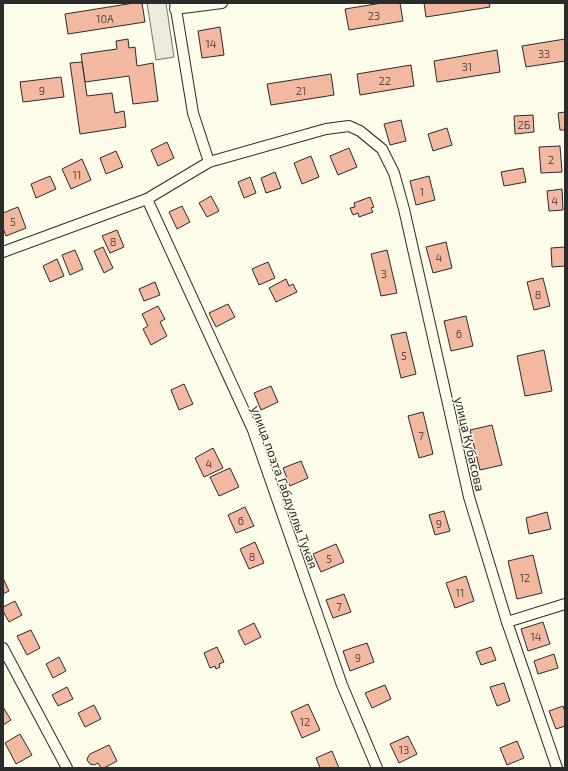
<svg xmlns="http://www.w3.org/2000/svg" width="568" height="771" viewBox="0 0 568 771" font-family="'Exo 2',sans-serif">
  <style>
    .parking { fill: #eceadb; stroke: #74746e }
    .building { fill: #f2b8a0; stroke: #2b2b2b }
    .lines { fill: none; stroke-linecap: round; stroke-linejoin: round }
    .minor-casing { stroke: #2b2b2b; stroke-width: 12 }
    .minor { stroke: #fdfbea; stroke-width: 10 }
    .labels { text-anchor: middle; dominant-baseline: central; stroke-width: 3; stroke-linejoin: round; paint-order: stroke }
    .number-label { font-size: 11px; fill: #5d4e48 }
    .street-label { font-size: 13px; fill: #2b2b2b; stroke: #fdfbea }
  </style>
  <rect width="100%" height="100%" fill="#fdfbea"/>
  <polygon class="parking" points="147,3 166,3 174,57 156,60"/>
  <g class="building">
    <polygon points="134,3 142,3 145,22 68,34 65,14"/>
    <polygon points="382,3 400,3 403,21 349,30 345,9"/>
    <polygon points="424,3 489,3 490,7 426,17"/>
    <polygon points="220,27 224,55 202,58 198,31"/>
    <polygon points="128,39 129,48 135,47 137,66 153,63 158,101 133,104 129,76 85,82 81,54 117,49 116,41"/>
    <polygon points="565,39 565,61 526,67 522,46"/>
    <polygon points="497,50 500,72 437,82 434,61"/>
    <polygon points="82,62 87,96 112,93 115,113 124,111 126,127 80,134 70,63"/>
    <polygon points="411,65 414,86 360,95 357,74"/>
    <polygon points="331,74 334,95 271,105 267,84"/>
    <polygon points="61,77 64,97 23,102 20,82"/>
    <polygon points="565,112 565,130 560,130 558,113"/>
    <polygon points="533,115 534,132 515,134 514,116"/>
    <polygon points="401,120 406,141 390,145 384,124"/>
    <polygon points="447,128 452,145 433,151 428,134"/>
    <polygon points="167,142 174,158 158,166 151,150"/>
    <polygon points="560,146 562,172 541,173 539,147"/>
    <polygon points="349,148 357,167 338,175 330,156"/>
    <polygon points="116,151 123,167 106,174 100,158"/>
    <polygon points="311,156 319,177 302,184 294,163"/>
    <polygon points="82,159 91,180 71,189 62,169"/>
    <polygon points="523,168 526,182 504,186 501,172"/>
    <polygon points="275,172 281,188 266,193 261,178"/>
    <polygon points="50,176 56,189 36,198 31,184"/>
    <polygon points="429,176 435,200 416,205 410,181"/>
    <polygon points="250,177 256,193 244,198 238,182"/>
    <polygon points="562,189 563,210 549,211 547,191"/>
    <polygon points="211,196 219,211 207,217 199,203"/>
    <polygon points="370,197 374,207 371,208 373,212 359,217 358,213 353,215 350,208 355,207 354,203"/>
    <polygon points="182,206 190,222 177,229 169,212"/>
    <polygon points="18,207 26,228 6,236 3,228 3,213"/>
    <polygon points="117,230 124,247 110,253 102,236"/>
    <polygon points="446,242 452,268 433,273 426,247"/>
    <polygon points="103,247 113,268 104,273 94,251"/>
    <polygon points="565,247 565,266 552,267 551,248"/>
    <polygon points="75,250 83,269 70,275 62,255"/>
    <polygon points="387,250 397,293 381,296 371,254"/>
    <polygon points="57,259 64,276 50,282 43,266"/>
    <polygon points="268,262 275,278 259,285 252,269"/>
    <polygon points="543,278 550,306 534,310 527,282"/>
    <polygon points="286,279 289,286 293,284 297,292 276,302 269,288"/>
    <polygon points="155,282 160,295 144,301 139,289"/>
    <polygon points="228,304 235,317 216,327 209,313"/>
    <polygon points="158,306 165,319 160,322 167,336 151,345 143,329 148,326 142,314"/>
    <polygon points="466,316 473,346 451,351 444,321"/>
    <polygon points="406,332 416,374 401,378 391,335"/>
    <polygon points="544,350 552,391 525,396 517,356"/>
    <polygon points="184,384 193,404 179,410 171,390"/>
    <polygon points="271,386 278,402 261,410 254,393"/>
    <polygon points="423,412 433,454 419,458 408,416"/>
    <polygon points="492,425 502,465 480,470 470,430"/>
    <polygon points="213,448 223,468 204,477 195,458"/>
    <polygon points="301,461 308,478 290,486 283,468"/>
    <polygon points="230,468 239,487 219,496 210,477"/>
    <polygon points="245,507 254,526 236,533 228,515"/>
    <polygon points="444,511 450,531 435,535 429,515"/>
    <polygon points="547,512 551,529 529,534 526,518"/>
    <polygon points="255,542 264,563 249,569 240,549"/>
    <polygon points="336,544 344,562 321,572 313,554"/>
    <polygon points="533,555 542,593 517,599 508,561"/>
    <polygon points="466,576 474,601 455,608 446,583"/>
    <polygon points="3,578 9,591 3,594"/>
    <polygon points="344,594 351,612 333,618 326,600"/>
    <polygon points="15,601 22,615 9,622 3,611 3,607"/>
    <polygon points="543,622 550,644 528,651 521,629"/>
    <polygon points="254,623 261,637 245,645 238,631"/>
    <polygon points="31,630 40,648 27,655 17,636"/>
    <polygon points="367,643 374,662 350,671 343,651"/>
    <polygon points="217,647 224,662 219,664 220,667 216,669 215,666 210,668 204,653"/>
    <polygon points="491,647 496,660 481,665 476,652"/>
    <polygon points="554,654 558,668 538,674 534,661"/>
    <polygon points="59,657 66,671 53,678 46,664"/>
    <polygon points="504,683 510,701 497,706 490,687"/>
    <polygon points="385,685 391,699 372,708 365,693"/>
    <polygon points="67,687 73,699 58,706 52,695"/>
    <polygon points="308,704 320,730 302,738 291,712"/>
    <polygon points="94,705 101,719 85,727 78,713"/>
    <polygon points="563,706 565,712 565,726 556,729 549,711"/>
    <polygon points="3,707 11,720 3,725"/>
    <polygon points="20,734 32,755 16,764 5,743"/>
    <polygon points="408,736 417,754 399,763 390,744"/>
    <polygon points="517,741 524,758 507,765 500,748"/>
    <polygon points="109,745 117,761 104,768 101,768 98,763 94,765 90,764 87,760 88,757 90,754"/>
    <polygon points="332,751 339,768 320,768 316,758"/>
  </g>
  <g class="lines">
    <g class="minor-casing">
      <g id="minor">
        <polyline points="175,3 193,113 209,162"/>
        <polyline points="175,9 222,3"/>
        <polyline points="147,199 253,430 342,685 377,768"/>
        <polyline points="3,252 147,199 209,162 326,129 349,126 360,131 382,149 394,173 404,209 469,497 507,622 557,768"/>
        <polyline points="507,622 565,604"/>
        <polyline points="3,648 67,768"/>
      </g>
    </g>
    <use href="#minor" class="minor"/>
  </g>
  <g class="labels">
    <g class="number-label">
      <text x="374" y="15">23</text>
      <text x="105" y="18">10А</text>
      <text x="211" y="43">14</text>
      <text x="544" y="53">33</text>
      <text x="467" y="66">31</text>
      <text x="385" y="80">22</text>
      <text x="42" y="90">9</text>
      <text x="301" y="90">21</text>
      <text x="524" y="124">2Б</text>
      <text x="551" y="159">2</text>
      <text x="77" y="174">11</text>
      <text x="422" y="191">1</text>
      <text x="555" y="200">4</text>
      <text x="13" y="221">5</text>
      <text x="113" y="241">8</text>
      <text x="439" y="257">4</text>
      <text x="384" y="273">3</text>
      <text x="538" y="294">8</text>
      <text x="459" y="333">6</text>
      <text x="404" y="355">5</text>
      <text x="421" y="435">7</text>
      <text x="209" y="463">4</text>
      <text x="241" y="520">6</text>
      <text x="439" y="523">9</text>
      <text x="252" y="556">8</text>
      <text x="329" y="558">5</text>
      <text x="525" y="577">12</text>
      <text x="460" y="592">11</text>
      <text x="339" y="606">7</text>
      <text x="536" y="636">14</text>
      <text x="358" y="657">9</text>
      <text x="305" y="721">12</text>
      <text x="404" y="749">13</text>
    </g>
    <g class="street-label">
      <text transform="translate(470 444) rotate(77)">улица Кубасова</text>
      <text transform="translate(285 487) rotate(70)">улица поэта Габдуллы Тукая</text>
    </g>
  </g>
  <rect width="568" height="771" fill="none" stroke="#2b2b2b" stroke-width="8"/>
</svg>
